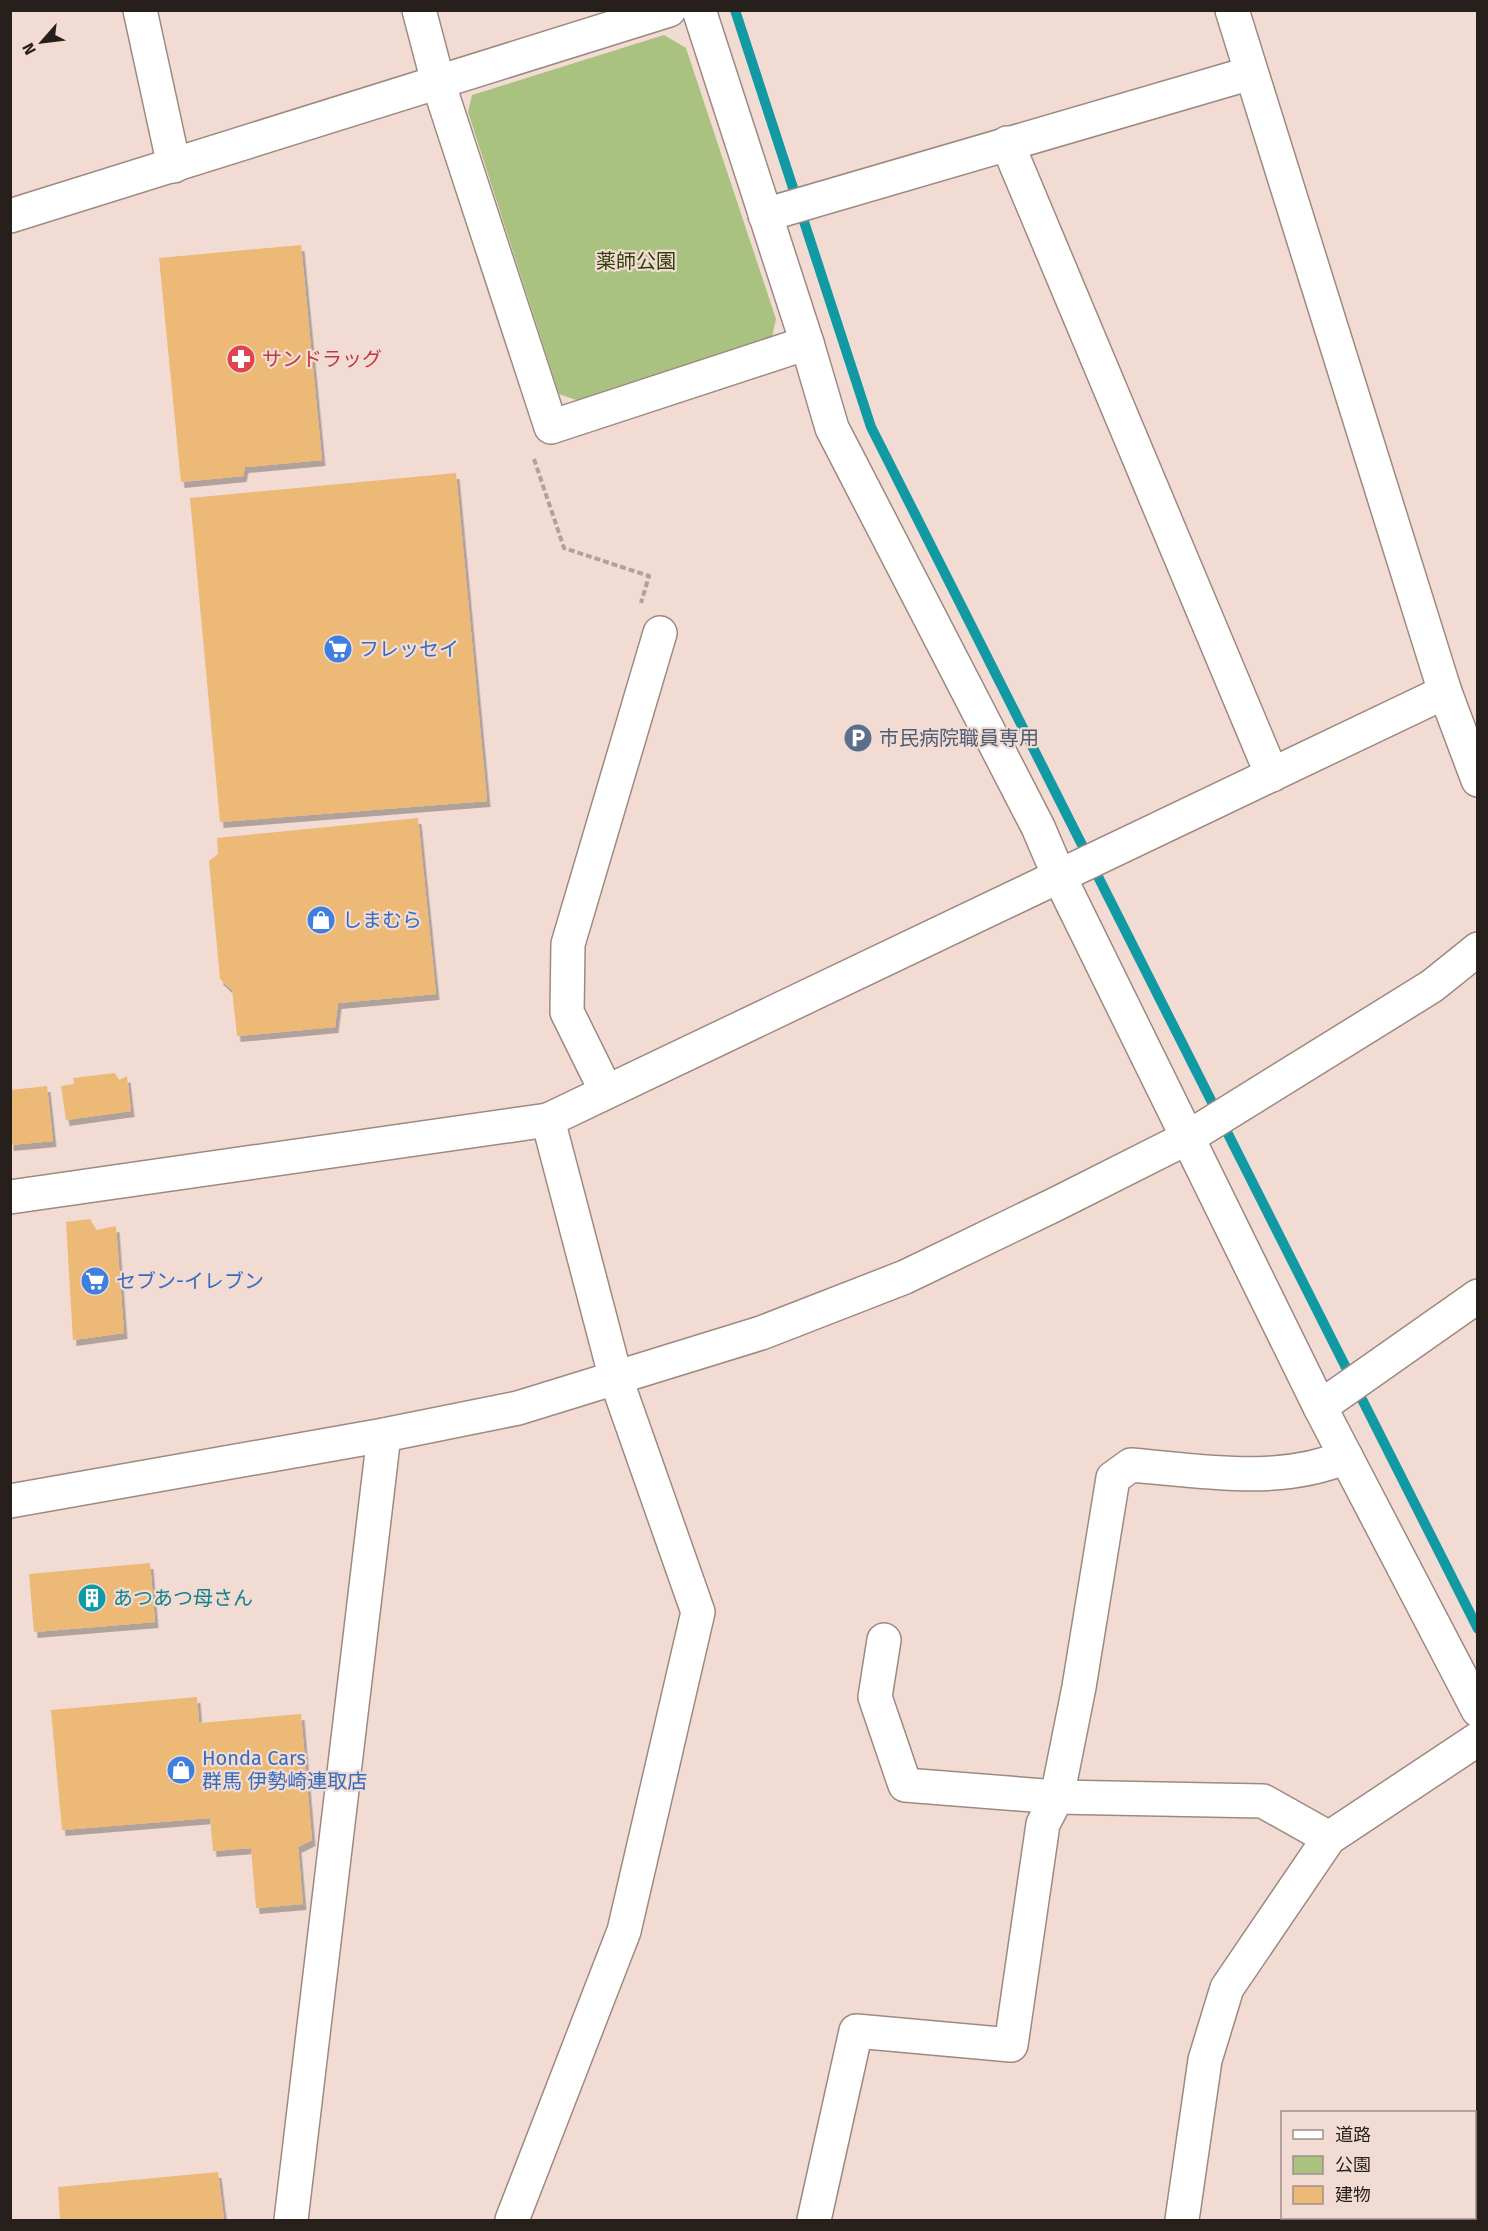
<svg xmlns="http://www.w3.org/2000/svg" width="1488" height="2231" viewBox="0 0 1488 2231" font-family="'Fira Sans','Noto Sans JP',sans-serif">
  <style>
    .green { fill: #a9c280 }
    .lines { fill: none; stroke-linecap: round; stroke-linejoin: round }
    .stream { stroke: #1199a4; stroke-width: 10 }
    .building { fill: #edb976; filter: url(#shadow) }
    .minor-casing { stroke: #9e8981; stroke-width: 36 }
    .path { stroke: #b2a09a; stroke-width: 4; stroke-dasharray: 6 3; stroke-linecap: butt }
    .minor { stroke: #fff; stroke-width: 33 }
    .labels { text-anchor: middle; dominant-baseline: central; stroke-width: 4.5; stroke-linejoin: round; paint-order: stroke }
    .park-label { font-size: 20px; fill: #2f4008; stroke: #f2dbd3 }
    .health-label { font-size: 20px; fill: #be3a42; stroke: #f2dbd3; text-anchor: start }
    .shop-label { font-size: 20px; fill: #366cbe; stroke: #f2dbd3; text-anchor: start }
    .service-label { font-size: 20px; fill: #4e5e75; stroke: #f2dbd3; text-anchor: start }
    .culture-label { font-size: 20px; fill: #0d838f; stroke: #f2dbd3; text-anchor: start }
  </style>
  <defs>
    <filter id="shadow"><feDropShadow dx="3.5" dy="6" stdDeviation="0" flood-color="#0004"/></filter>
  </defs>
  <rect width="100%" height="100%" fill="#f2dbd3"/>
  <polygon class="green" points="664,35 686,48 776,319 772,337 579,401 559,394 468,112 472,95"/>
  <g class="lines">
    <polyline class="stream" points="735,10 871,427 1478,1629"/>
  </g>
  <g class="building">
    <polygon points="301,245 322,460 245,467 243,476 181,482 159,258"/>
    <polygon points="456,473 487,801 220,822 190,498"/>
    <polygon points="418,818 436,994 338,1003 335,1027 237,1036 232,990 220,979 209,861 218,854 217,838"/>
    <polygon points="115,1073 119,1080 127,1076 131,1111 66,1120 61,1086 74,1084 73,1078"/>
    <polygon points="47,1086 53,1141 10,1145 10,1090"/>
    <polygon points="90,1219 96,1230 116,1226 124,1333 73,1340 66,1222"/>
    <polygon points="150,1563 155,1622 34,1632 29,1574"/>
    <polygon points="197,1697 199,1723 301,1714 312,1840 298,1847 303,1904 256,1908 251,1848 213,1851 210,1818 62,1830 51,1710"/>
    <polygon points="218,2172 224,2220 60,2220 58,2187"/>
  </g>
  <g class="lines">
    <g class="minor-casing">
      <g id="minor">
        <polyline points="140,10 174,166"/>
        <polyline points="419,10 438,82 551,427 807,343"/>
        <polyline points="699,10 807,343 832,428 1038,827 1059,876 1320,1407 1478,1710"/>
        <polyline points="1232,10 1445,692 1478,780"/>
        <polyline points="1007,143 1272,775"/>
        <polyline points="765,215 1251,73"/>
        <polyline points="10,216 669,10"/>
        <polyline points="606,1091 567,1012 568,944 660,633"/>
        <polyline points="10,1197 548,1120 1445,692"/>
        <polyline points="1320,1407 1478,1296"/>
        <polyline points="10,1501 384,1435 518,1408 761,1333 905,1277 1056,1204 1187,1138 1432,986 1478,949"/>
        <polyline points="884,1640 875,1697 905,1785 1057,1797 1263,1801 1329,1838"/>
        <polyline points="1474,2202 1478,2193"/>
        <polyline points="291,2220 384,1435"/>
        <polyline points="512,2220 624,1931 698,1612 616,1379 548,1120"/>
        <path d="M814,2220l42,-189 155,14 32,-221 14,-27 22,-110 34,-209 18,-13c71,6 147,20 215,-8"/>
        <polyline points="1182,2220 1205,2060 1227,1988 1329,1838 1478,1739"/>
      </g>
    </g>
    <polyline class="path" points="534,459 564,548 649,576 641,603"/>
    <use href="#minor" class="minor"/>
  </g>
  <defs>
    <g id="pharmacy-disc" transform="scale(1.5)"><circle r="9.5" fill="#e0444e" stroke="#f2dbd3"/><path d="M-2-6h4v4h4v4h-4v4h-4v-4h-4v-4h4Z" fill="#fff"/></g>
    <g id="supermarket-disc" transform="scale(1.5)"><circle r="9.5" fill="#3f7fe0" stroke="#f2dbd3"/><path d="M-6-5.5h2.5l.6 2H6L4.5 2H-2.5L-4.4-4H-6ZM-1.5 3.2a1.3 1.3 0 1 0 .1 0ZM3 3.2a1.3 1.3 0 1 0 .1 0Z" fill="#fff"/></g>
    <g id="parking-disc" transform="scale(1.5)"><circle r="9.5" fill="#5c6f8a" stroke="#f2dbd3"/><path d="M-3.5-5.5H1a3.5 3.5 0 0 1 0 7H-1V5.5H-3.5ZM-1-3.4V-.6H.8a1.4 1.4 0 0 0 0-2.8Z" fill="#fff"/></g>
    <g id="shop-disc" transform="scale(1.5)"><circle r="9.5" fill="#3f7fe0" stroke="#f2dbd3"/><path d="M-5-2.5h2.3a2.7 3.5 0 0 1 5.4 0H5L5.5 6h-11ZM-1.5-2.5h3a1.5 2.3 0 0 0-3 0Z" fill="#fff"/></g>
    <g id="building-disc" transform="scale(1.5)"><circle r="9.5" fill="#0f9aa8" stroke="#f2dbd3"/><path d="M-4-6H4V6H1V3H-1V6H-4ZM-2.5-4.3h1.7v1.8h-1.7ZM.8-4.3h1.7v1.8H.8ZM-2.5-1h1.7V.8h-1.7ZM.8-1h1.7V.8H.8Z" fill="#fff"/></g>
  </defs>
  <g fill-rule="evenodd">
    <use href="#pharmacy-disc" x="241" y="359"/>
    <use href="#supermarket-disc" x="338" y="649"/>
    <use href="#parking-disc" x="858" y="738"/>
    <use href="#shop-disc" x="321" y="920"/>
    <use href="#supermarket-disc" x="95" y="1281"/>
    <use href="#building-disc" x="92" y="1598"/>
    <use href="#shop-disc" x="181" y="1770"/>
  </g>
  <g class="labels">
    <g class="park-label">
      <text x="636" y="261">薬師公園</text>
    </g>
    <g class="health-label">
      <text x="262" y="359">サンドラッグ</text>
    </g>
    <g class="shop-label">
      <text x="359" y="649">フレッセイ</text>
      <text x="342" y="920">しまむら</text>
      <text x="116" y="1281">セブン-イレブン</text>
      <text x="202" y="1758">Honda Cars<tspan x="202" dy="23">群馬 伊勢崎連取店</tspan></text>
    </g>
    <g class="service-label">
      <text x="879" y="738">市民病院職員専用</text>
    </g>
    <g class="culture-label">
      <text x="113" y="1598">あつあつ母さん</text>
    </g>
  </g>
  <rect width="1488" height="2231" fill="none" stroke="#271f1c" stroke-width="24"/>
  <rect x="1281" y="2111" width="195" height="108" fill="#f2dbd3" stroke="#a1908a" stroke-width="1.5"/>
  <rect x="1293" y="2130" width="30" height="9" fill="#ffffff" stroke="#a1908a" stroke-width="1.5"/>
  <text x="1335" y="2141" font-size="18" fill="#271f1c">道路</text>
  <rect x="1293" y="2156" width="30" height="18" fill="#a9c280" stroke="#a1908a" stroke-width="1.5"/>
  <text x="1335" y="2171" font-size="18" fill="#271f1c">公園</text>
  <rect x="1293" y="2186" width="30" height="18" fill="#edb976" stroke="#a1908a" stroke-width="1.5"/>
  <text x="1335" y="2201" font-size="18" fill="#271f1c">建物</text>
  <g transform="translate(42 42) rotate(242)" stroke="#f2dbd3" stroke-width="4.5" paint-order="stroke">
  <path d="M0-4.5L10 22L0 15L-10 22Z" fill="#271f1c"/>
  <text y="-9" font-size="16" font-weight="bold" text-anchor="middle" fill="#271f1c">N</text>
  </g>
</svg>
